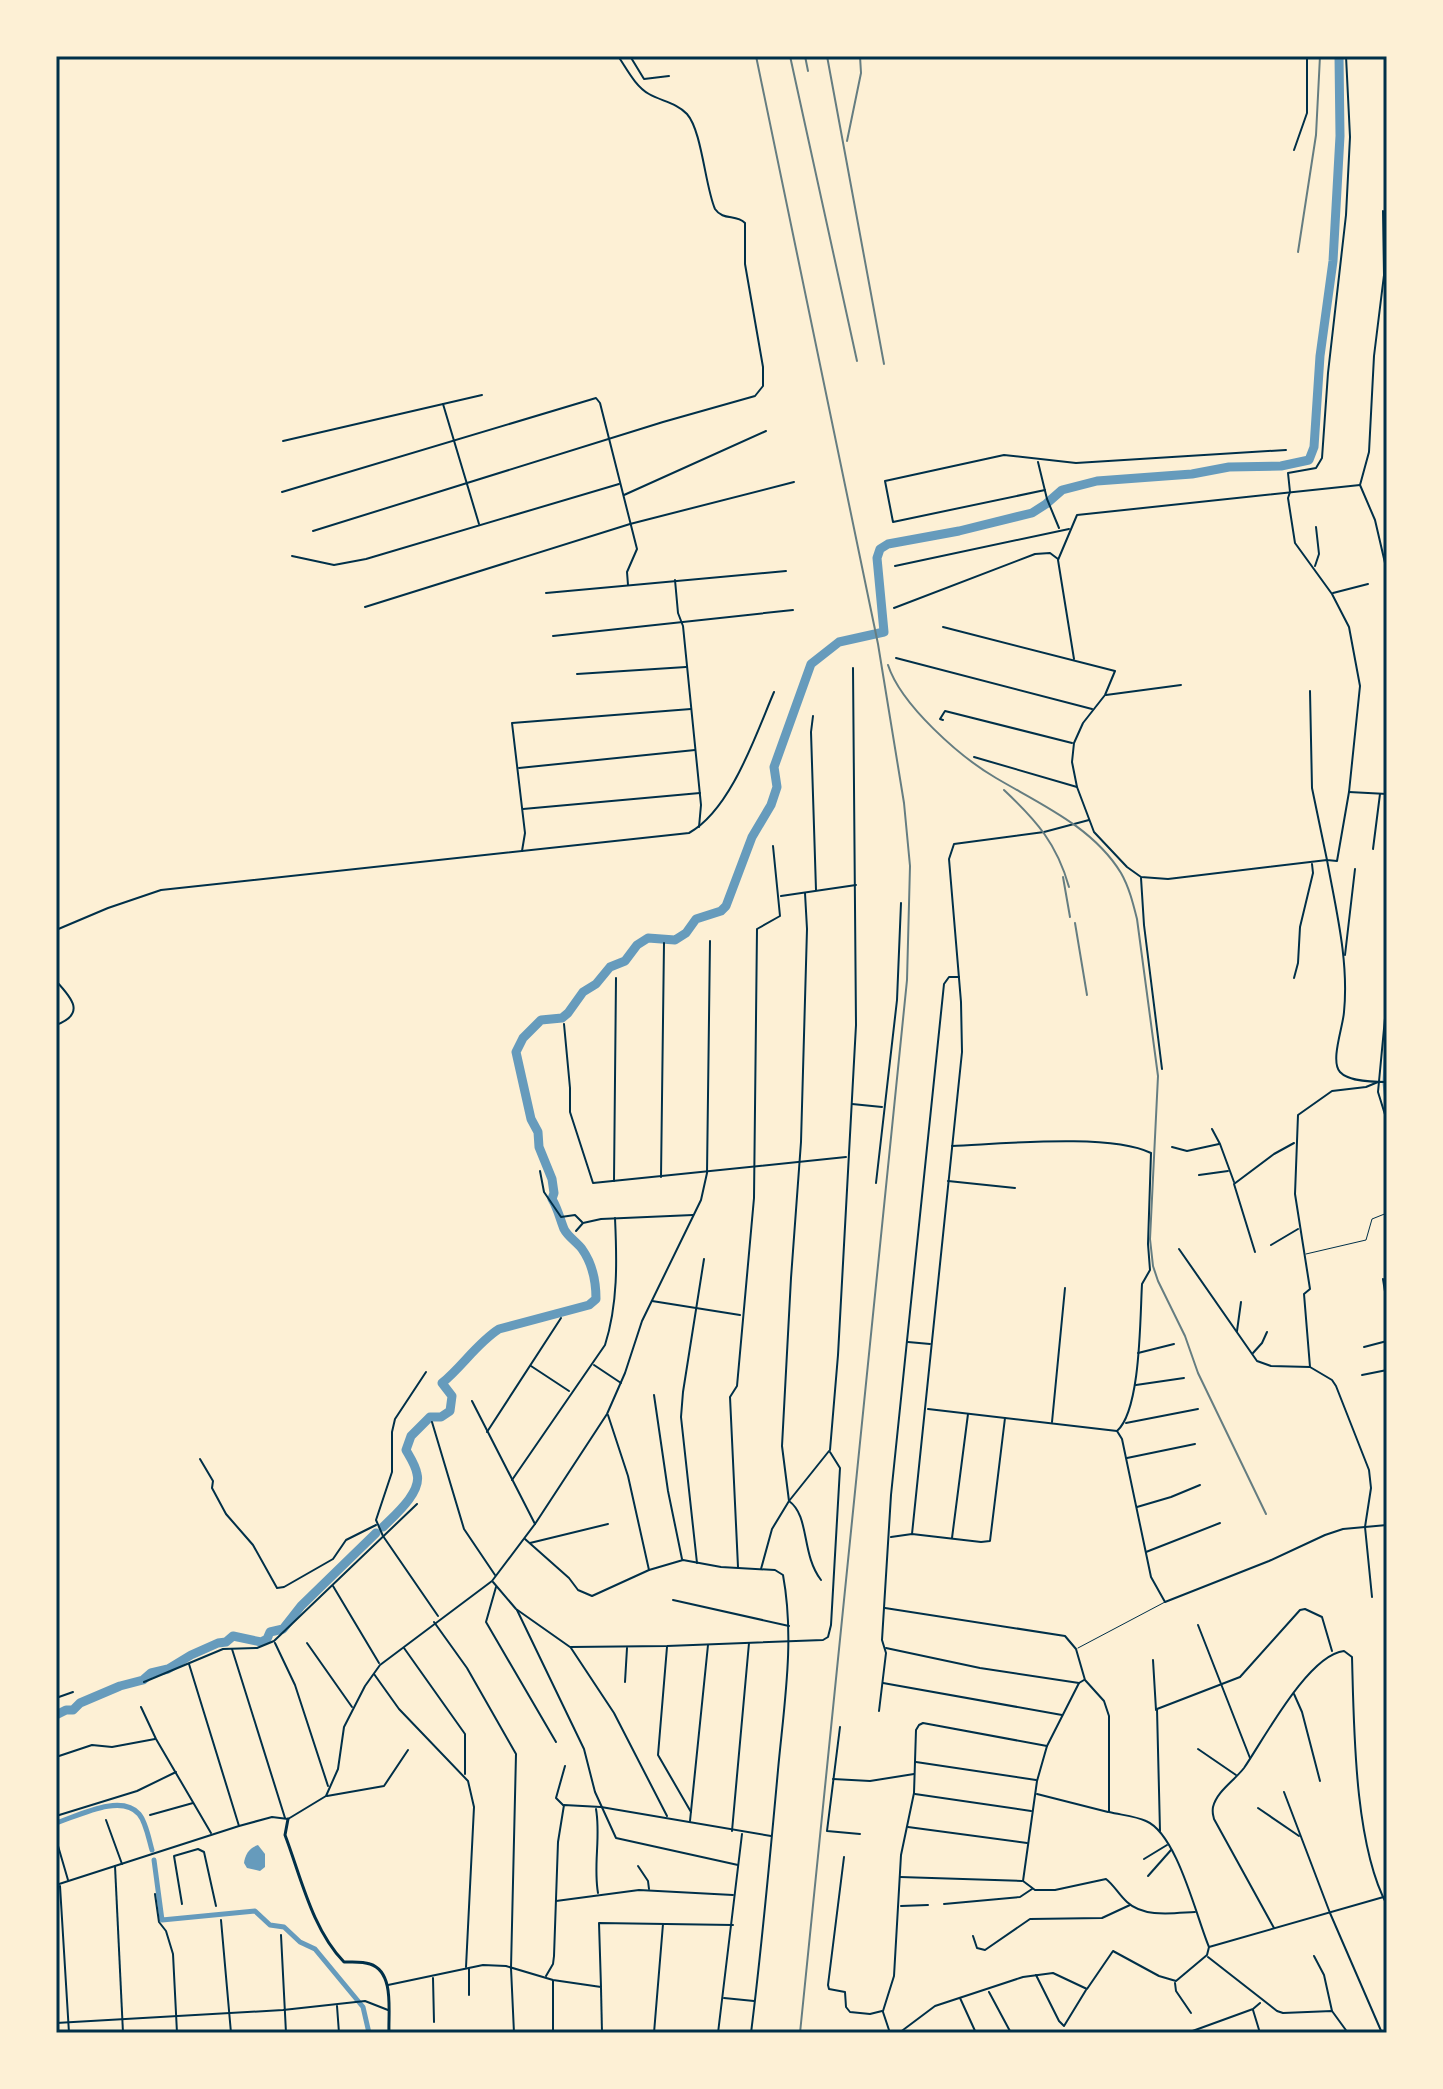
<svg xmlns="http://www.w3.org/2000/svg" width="1443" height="2089" viewBox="0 0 1443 2089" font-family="'Golos Text',sans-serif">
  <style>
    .water { fill: #669bbc }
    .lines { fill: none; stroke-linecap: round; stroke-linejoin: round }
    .canal { stroke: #669bbc; stroke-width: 5 }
    .river { stroke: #669bbc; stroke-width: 9 }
    .service { stroke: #003049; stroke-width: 1 }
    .minor { stroke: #003049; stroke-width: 2 }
    .tertiary { stroke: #003049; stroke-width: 3 }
    .rail { stroke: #657d81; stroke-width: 2 }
    .neatline { fill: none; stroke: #003049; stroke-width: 3 }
  </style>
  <rect width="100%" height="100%" fill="#fdf0d5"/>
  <path class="water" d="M258,1845l7,9v13l-5,4 -13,-3 -3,-5c1,-8 5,-15 14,-18z"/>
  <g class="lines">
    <g class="canal">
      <polyline points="1387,1044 1385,1083 1387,1101"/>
      <path d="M56,1823c22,-7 65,-30 83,-9 7,8 10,26 13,36"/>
      <polyline points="154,1860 162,1920 255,1911 270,1925 284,1927 300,1942 315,1949 363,2007 369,2033"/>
    </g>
    <g class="river">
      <path d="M383,1527c12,-12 39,-35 34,-53 -1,-8 -7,-17 -11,-24l5,-14 19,-19h11l9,-6 2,-15 -10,-13c20,-16 35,-40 57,-54l90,-24 7,-6c0,-17 -4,-36 -14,-50 -5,-7 -14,-12 -18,-20 -4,-10 -6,-20 -12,-30l2,-6 -2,-14 -13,-32 -1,-15 -7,-13 -15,-67 7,-14 18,-18 21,-2 6,-5 15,-21 13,-8 14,-17 15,-6 12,-16 11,-7 27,2 11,-7 10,-14 25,-8 5,-5 26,-69 19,-32 6,-18 -3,-20 37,-103 28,-22 45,-10 -7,-74 3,-9 8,-5 71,-13 73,-18 14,-9 16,-14 35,-9 95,-7 37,-7 52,-1 28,-6 5,-13 6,-91 13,-95 7,-125 -1,-80"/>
      <polyline points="56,1715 66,1710 73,1710 80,1703 120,1686 143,1680 151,1673 168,1669 191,1655 218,1643 226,1642 233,1636 261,1642 267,1639 270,1632 283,1629 301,1606 376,1533"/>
    </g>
    <g class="service">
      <polyline points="1306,1254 1366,1240 1372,1219 1387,1213"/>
      <polyline points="1078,1648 1165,1602"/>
    </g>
    <g class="minor">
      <polyline points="630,56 644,79 669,76"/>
      <polyline points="1294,150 1307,113 1307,56"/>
      <polyline points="1383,211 1384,275 1374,356 1369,452 1360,485 1375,520 1385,563"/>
      <polyline points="443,404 479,524"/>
      <polyline points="283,441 482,395"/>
      <polyline points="1038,462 1047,499 1059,528"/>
      <polyline points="1045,490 893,522 885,481 1004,455 1076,463 1286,450"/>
      <polyline points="282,492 596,398 600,403 637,549 627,572 628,585"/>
      <polyline points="624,495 766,431"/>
      <path d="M313,531l350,-109 92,-26 8,-10v-19l-18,-103v-41c-9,-9 -22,-2 -30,-14 -10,-23 -13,-78 -28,-95 -10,-11 -26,-13 -38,-20 -14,-8 -22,-25 -31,-38"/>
      <polyline points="292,556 334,565 366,559 619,484"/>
      <polyline points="895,566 1069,529"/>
      <polyline points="1315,566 1319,554 1316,527"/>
      <polyline points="675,580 678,613 683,626 701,805 699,827"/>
      <polyline points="546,593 786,571"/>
      <polyline points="1333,593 1368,584"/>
      <polyline points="365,607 630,524 794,482"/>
      <polyline points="894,608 1035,554 1050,553 1058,559"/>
      <path d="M943,627l172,44 -10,24 -22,28 -9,20 -2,19 5,25 17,45 33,35 14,10 27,2 159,-19c9,50 22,101 17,152 -1,15 -14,49 -4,60 9,10 35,10 47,10"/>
      <polyline points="553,636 793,610"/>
      <polyline points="896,658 1092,709"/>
      <polyline points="1074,659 1058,560 1077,515 1360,485"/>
      <polyline points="577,674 686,667"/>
      <polyline points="1310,691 1312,788 1327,860 1337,861 1349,792 1360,686 1349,627 1332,594 1295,543 1288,498 1290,492 1288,473 1316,468 1322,458 1328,373 1346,215 1350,137 1346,56"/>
      <polyline points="1106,695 1181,685"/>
      <polyline points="813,716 811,732 816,890"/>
      <polyline points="943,720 940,719 945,711 1072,743"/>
      <polyline points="974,757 1077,787"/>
      <polyline points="519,768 695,750"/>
      <polyline points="1349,792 1387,794"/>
      <polyline points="523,809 700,793"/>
      <polyline points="1373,849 1380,794"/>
      <polyline points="522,851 525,833 512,723 691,709"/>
      <polyline points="1141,878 1144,925 1162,1069"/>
      <path d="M805,893l2,36 -6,213 -10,136 -9,168 7,55c21,15 12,53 32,79"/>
      <polyline points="781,896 856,885"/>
      <path d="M56,930l52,-22 53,-18 528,-57c42,-23 67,-99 85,-141"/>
      <polyline points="1345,955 1355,869"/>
      <polyline points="1294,978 1298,963 1300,927 1313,873 1312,864"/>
      <path d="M56,981c16,17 30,33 0,44"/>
      <polyline points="1387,997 1378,1092 1387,1121"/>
      <polyline points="564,1024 570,1088 570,1112 593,1183 846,1157"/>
      <polyline points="852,1104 882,1107"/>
      <polyline points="1212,1129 1220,1144 1234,1182"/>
      <path d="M952,1146c49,-2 158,-13 199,7l-3,91 2,26 -8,14c-2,33 -1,126 -25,147"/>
      <polyline points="1172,1147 1187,1151 1219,1144"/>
      <polyline points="540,1171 544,1192 561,1217 575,1215 582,1222"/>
      <polyline points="1199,1175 1228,1171"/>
      <polyline points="661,1177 664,943"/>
      <polyline points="614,1181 616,978"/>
      <polyline points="948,1181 1015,1188"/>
      <polyline points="876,1183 897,1000 901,903"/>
      <polyline points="576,1231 583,1223 601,1219 693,1215"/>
      <polyline points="1271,1245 1298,1229"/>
      <polyline points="1179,1249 1257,1361 1271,1366 1310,1367"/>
      <polyline points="1255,1252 1234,1184 1274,1154 1294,1143"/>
      <polyline points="1383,1279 1387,1304"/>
      <polyline points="652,1301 740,1315"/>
      <polyline points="1237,1331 1241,1302"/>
      <polyline points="908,1342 930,1344"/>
      <polyline points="1364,1347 1387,1341"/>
      <polyline points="1138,1353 1174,1344"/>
      <polyline points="1253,1353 1262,1343 1267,1332"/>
      <polyline points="594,1365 621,1383"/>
      <polyline points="531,1366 569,1391"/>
      <polyline points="426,1372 395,1419 392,1432 392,1472 376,1520 383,1536 438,1616"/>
      <polyline points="1362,1375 1387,1370"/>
      <polyline points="1136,1385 1184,1378"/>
      <polyline points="654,1395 668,1491 682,1559"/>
      <polyline points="472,1401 535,1524"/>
      <polyline points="928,1409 1117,1431 1122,1439 1151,1577 1165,1602 1269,1561 1325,1535 1343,1529 1387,1525"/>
      <polyline points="608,1415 628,1476 649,1570"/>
      <polyline points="432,1422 464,1529 495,1575"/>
      <polyline points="1052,1422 1065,1288"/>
      <polyline points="1126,1423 1198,1409"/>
      <polyline points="487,1432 561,1318"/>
      <polyline points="830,1450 838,1355 856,1025 853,668"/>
      <polyline points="1127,1458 1195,1444"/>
      <polyline points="200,1459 213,1481 212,1488 226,1514 253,1545 277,1588 284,1587 333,1559 346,1540 376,1525"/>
      <path d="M512,1480l93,-135c13,-41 12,-84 10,-127"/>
      <polyline points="1137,1507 1171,1497 1200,1485"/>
      <polyline points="912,1534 962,1052 961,1002 949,859 954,844 1044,832 1089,820"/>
      <polyline points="891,1537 912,1534 981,1542 990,1541 1005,1418"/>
      <polyline points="952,1538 968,1414"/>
      <path d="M525,1539l44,39 9,12 14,6 57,-26 34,-10 38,7 54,3 8,5c12,65 1,130 -5,195 -8,88 -16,176 -27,263"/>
      <polyline points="530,1543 608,1524"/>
      <polyline points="1146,1552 1220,1523"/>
      <polyline points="697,1563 681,1417 683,1392 704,1259"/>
      <polyline points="738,1567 730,1397 737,1386 754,1198 757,929 780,916 773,846"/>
      <polyline points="761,1569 772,1529 789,1501 829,1451"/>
      <polyline points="493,1582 516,1609 570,1647 667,1646 823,1640 828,1637 831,1625 840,1468 830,1452"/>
      <polyline points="333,1586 379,1663"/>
      <polyline points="496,1587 486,1622 556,1742"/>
      <polyline points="1372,1597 1365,1527 1371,1488 1369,1470 1336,1386 1332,1380 1310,1367 1304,1294 1310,1289 1295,1194 1298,1115 1332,1091 1366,1087 1378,1082"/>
      <polyline points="673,1600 789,1626"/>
      <path d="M885,1608l180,28 11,13 9,31 19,21 5,15v96c12,3 26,4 37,9 31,13 50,95 63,126"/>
      <polyline points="517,1610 584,1749 595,1792 616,1838 738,1865"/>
      <polyline points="434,1622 467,1668 516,1754 511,1968 514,2033"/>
      <polyline points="1198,1625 1250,1758"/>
      <polyline points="275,1643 295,1685 328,1786"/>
      <polyline points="307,1643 352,1707"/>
      <polyline points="667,1647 658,1755 691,1812"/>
      <polyline points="404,1648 465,1734 465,1774"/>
      <polyline points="571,1648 614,1713 667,1816"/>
      <polyline points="886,1648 980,1668 1079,1683"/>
      <polyline points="232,1649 285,1818"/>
      <polyline points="1153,1660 1156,1710"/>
      <polyline points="189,1664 239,1826"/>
      <polyline points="374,1674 399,1709 468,1781 474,1807 466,1967"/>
      <path d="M1084,1680l-5,3 -32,63 -10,35 -14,100 12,9h20l51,-11c8,6 13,16 21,23 17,16 47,11 68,10"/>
      <polyline points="144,1682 223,1649 257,1648 274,1641 417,1504"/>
      <polyline points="625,1682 627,1648"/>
      <polyline points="883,1683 1062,1715"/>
      <polyline points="1294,1694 1302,1712 1320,1781"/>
      <polyline points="56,1698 73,1692"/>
      <polyline points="141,1707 156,1739 211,1833"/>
      <polyline points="879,1711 886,1653 882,1640 891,1495 944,984 949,977 959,977"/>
      <polyline points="840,1727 827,1831 860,1834"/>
      <polyline points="1198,1749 1236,1775"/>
      <polyline points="56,1757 92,1745 112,1747 155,1739"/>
      <polyline points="916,1762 1036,1780"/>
      <polyline points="833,1779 870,1781 914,1774"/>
      <polyline points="1284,1792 1330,1913 1382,2033"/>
      <polyline points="915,1794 1031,1811"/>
      <polyline points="1037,1794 1108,1812"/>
      <polyline points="327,1796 384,1786 408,1750"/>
      <polyline points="563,1805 556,1798 565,1766"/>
      <polyline points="1258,1808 1299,1836"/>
      <path d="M596,1809c5,28 -3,56 2,84"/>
      <polyline points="150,1815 193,1803"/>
      <polyline points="56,1816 137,1791 176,1772"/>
      <polyline points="106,1820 122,1864"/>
      <polyline points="690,1821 708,1645"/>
      <polyline points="908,1827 1027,1843"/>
      <polyline points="732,1831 749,1643"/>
      <polyline points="1160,1831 1157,1709 1240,1677 1300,1610 1305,1609 1322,1617 1332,1651"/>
      <polyline points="56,1839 68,1880"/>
      <polyline points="844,1857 828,1985 829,1989 845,1992 846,2007 850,2012 870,2014 882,2011"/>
      <polyline points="1144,1859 1167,1845"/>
      <polyline points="115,1866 123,2033"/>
      <polyline points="638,1866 648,1881 649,1889"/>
      <polyline points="1148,1876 1171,1850"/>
      <polyline points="900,1877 1022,1881"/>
      <polyline points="56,1885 239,1826 272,1817 288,1819 326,1796 338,1769 344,1727 365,1686 380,1665 492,1581 535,1524 607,1414 625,1373 642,1321 701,1200 707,1173 710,941"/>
      <polyline points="60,1886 69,2033"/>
      <polyline points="155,1894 159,1922 166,1931 173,1954 177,2033"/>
      <polyline points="556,1901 639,1890 733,1895"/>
      <polyline points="182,1904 174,1856 198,1849 204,1852 216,1906"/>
      <polyline points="944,1904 1020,1897 1032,1889"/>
      <polyline points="901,1906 928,1905"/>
      <polyline points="221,1920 231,2033"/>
      <path d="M1274,1928l-60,-109c-1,-5 -2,-6 -1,-12 4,-16 21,-26 31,-39 20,-29 64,-113 100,-117l8,6c2,69 2,187 35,248"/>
      <polyline points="281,1935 286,2033"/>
      <polyline points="973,1936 977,1948 985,1950 1030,1919 1102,1918 1130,1905"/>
      <polyline points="1314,1956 1324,1975 1332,2011"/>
      <polyline points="1208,1957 1277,2011 1283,2013 1332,2011 1348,2033"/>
      <polyline points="469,1969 469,1995"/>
      <polyline points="1036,1975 1059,2021 1064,2026 1086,1990"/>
      <polyline points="546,1976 553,1964 554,1956 558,1842 564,1805 601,1807 771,1836"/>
      <polyline points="433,1978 434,2022"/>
      <polyline points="553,1981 553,2033"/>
      <polyline points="1175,1983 1176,1991 1191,2013"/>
      <polyline points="388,1985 483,1965 506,1966 553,1980 601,1987 599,1923 733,1925"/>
      <polyline points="601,1988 602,2033"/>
      <polyline points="989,1992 1011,2033"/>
      <polyline points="724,1998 754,2001"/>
      <polyline points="960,1998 976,2033"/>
      <polyline points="337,2006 339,2033"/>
      <polyline points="1253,2010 1260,2033"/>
      <polyline points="883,2011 894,1976 901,1855 914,1793 916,1730 919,1725 923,1723 1047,1746"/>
      <polyline points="883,2012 890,2033"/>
      <polyline points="56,2023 283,2010 365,2001 388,2010"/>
      <polyline points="654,2033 663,1924"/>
      <polyline points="718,2033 742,1834"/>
      <polyline points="899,2033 935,2006 1023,1977 1053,1973 1087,1989 1113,1951 1159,1976 1176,1981 1207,1955 1209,1947 1387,1896"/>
      <polyline points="1187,2033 1253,2009 1260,2003"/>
    </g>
    <path class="tertiary" d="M288,1819l-3,16c16,42 27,94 59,127 8,0 18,-1 26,2 25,8 18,48 19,69"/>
    <g class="rail">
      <polyline points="756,56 878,644 904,803 910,866 907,980 800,2033"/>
      <polyline points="790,56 857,361"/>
      <polyline points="805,56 808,71"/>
      <polyline points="827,56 884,364"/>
      <polyline points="847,141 861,73 860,56"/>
      <polyline points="1298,252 1316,135 1320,56"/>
      <path d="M888,665c13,40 72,92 108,113 44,26 97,49 125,95 8,14 12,30 16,46l21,157 -8,163 3,27 5,15 27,55 13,37 68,141"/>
      <path d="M1004,790c33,31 53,54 65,97"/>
      <polyline points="1063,877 1070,917"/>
      <polyline points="1075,923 1087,995"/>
    </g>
  </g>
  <rect width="1443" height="2089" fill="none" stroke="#fdf0d5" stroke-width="116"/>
  <rect x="58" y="58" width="1327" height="1973" class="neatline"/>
</svg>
